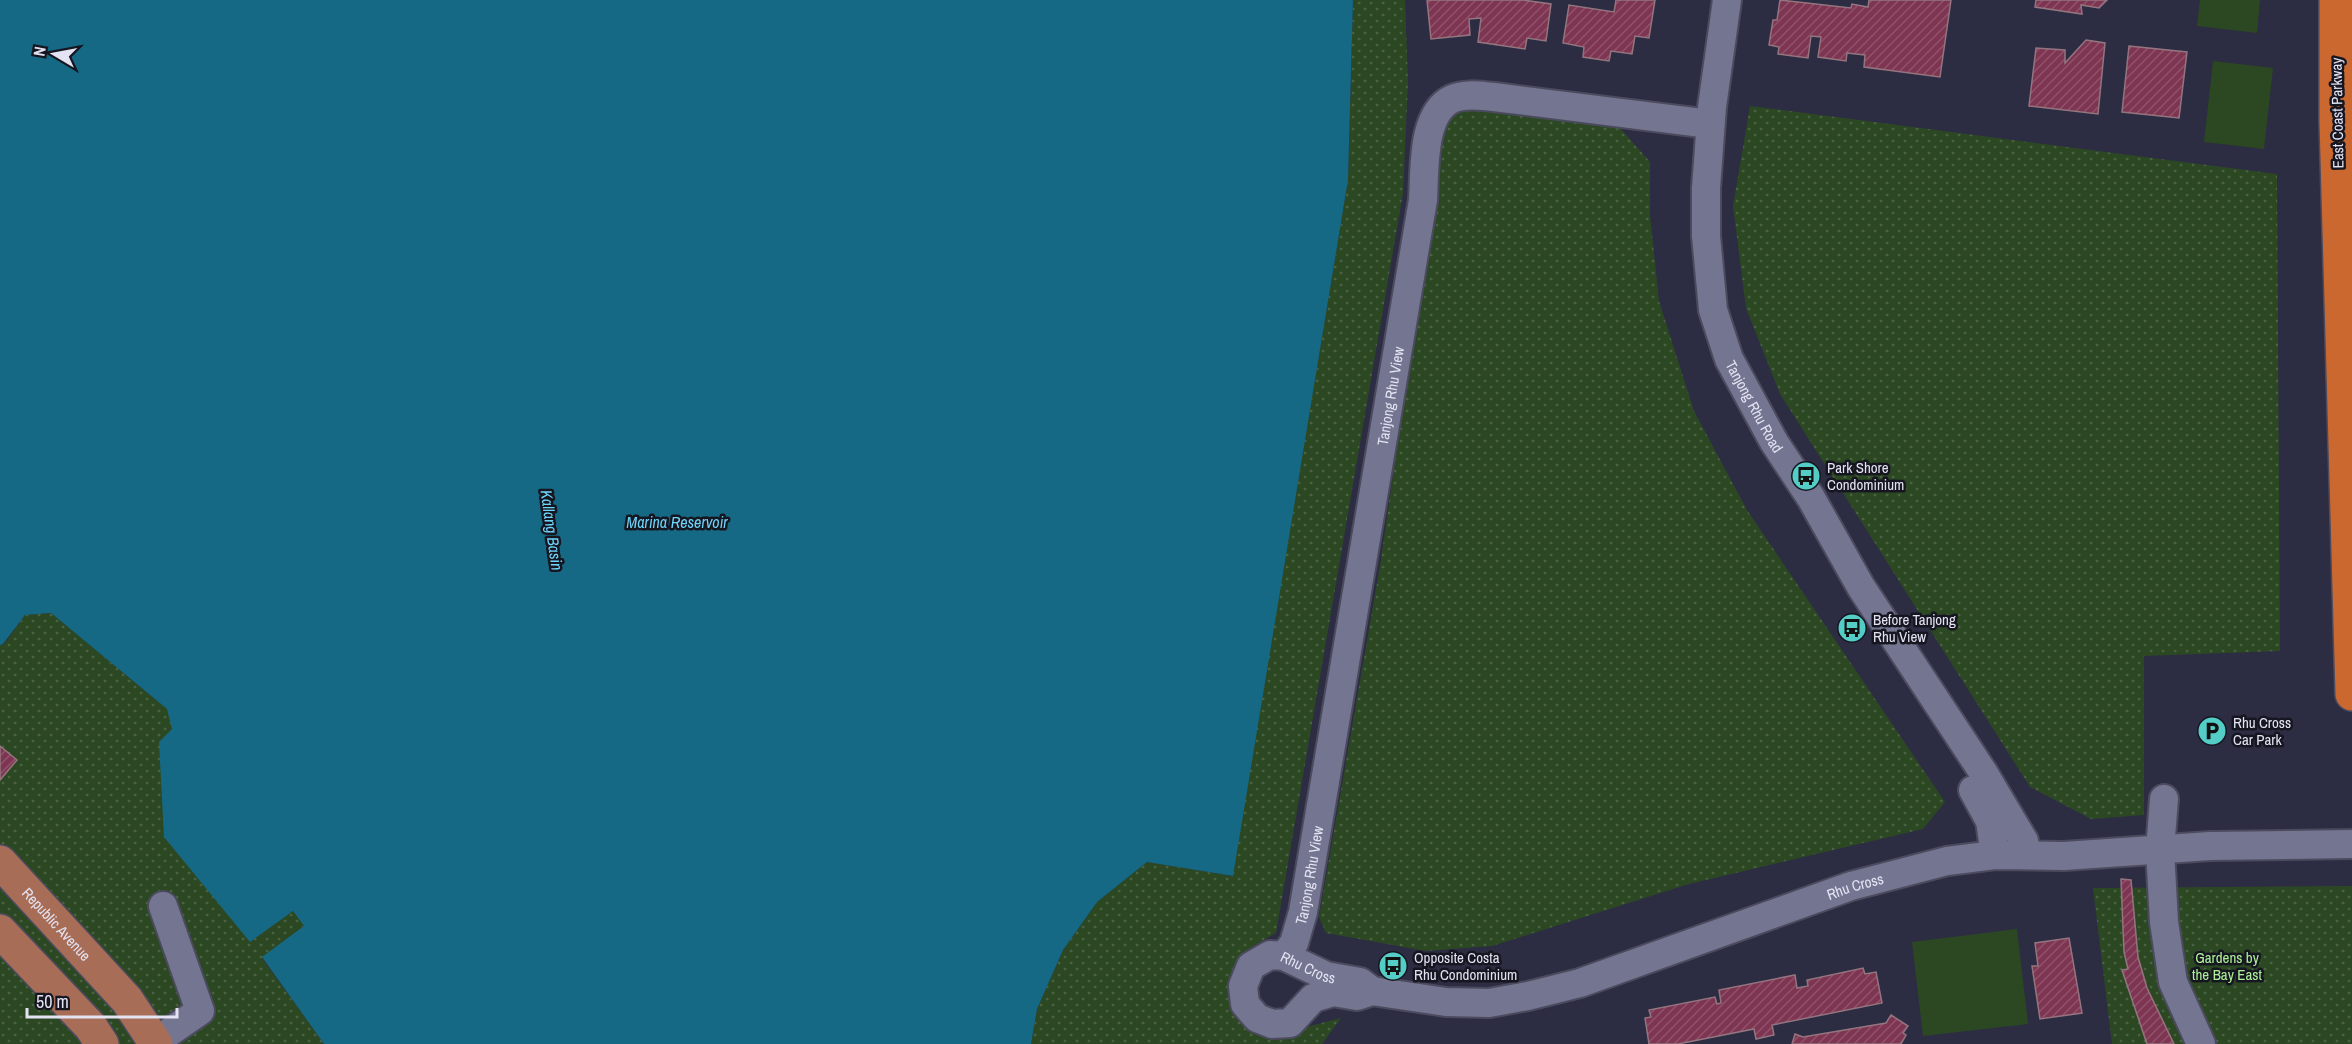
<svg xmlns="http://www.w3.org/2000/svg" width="2352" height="1044" viewBox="0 0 2352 1044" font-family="'Archivo Narrow',sans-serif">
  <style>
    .grass { fill: url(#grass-dots) }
    .pitch { fill: #2c4823 }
    .water { fill: #166984 }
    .building { fill: url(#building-hatch); stroke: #94757f; stroke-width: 1.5 }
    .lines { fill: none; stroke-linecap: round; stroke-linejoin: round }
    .minor-casing { stroke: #4b4a5e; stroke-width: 32 }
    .major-casing { stroke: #4b4a5e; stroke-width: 36 }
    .highway-casing { stroke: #4b4a5e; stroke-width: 36 }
    .minor { stroke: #747590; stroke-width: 28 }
    .major { stroke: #a86d56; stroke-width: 33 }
    .highway { stroke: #ca6830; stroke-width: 33 }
    .labels { text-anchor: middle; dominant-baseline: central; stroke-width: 5; stroke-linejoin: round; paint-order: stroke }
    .street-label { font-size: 15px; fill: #e3e3f3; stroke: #151620 }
    .poi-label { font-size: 15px; fill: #e3e3f3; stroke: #151620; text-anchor: start }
    .park-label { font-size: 15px; fill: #adf097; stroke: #151620 }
    .water-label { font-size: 16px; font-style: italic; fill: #6dd4fa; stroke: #151620 }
  </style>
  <defs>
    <pattern id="grass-dots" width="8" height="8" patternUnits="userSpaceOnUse" patternTransform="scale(1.5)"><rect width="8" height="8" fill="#2c4823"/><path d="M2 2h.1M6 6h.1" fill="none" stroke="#4a6243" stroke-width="1.8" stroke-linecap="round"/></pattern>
    <pattern id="building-hatch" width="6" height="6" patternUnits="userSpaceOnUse" patternTransform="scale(1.5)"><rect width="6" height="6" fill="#7e3552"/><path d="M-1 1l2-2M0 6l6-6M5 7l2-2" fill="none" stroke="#90526b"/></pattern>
  </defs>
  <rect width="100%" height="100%" fill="#2c2c43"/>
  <g class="grass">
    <path d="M1353,0h52l3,82 -5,111 -127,740c-39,22 -48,24 -46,73l23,22 30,5 58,-15 -19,26h-291l6,-35 26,-59 34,-48 50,-40 85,14 116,-696z"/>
    <polygon points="1750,106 2277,174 2280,651 2144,656 2144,815 2091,819 2030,787 1780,394 1746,308 1733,206"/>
    <polygon points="1455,107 1620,128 1650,162 1650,215 1659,301 1694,411 1747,510 1945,802 1923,829 1689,884 1492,946 1426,951 1326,933 1319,917 1380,566 1442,131"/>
    <polygon points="51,613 167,709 250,942 293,910 304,926 262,958 324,1044 0,1044 0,645 4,644 25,615"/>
    <polygon points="2352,886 2352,1044 2112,1044 2093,888"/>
  </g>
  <g class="pitch">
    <polygon points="2200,0 2260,0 2257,33 2197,26"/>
    <polygon points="2213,61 2273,68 2264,149 2204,142"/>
    <polygon points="2017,929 2028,1024 1923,1036 1912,942"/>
  </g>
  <polygon class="water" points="0,0 1353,0 1348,180 1233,876 1147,862 1097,902 1063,950 1037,1009 1031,1044 324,1044 262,957 304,926 293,911 250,942 164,837 159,742 172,729 167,709 51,613 25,615 3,644 0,645"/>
  <g class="building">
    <polygon points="1427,0 1523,0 1551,4 1546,41 1527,38 1525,49 1478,42 1481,18 1469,19 1470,35 1431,39"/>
    <polygon points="1616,0 1655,0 1649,38 1635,36 1632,54 1611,51 1609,61 1583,57 1584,47 1563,43 1569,5 1614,12"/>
    <polygon points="1780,0 1851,8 1852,4 1868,7 1869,0 1951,0 1940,77 1864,67 1865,55 1847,53 1846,61 1818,57 1821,37 1811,36 1808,58 1778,54 1779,47 1769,45 1773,20 1777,20"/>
    <polygon points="2036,0 2107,0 2099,8 2081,5 2082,14 2035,7"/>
    <polygon points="2086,40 2105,43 2098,114 2029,106 2036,48 2065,50 2065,63"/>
    <polygon points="2129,46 2187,52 2179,118 2122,112"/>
    <polygon points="0,746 17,760 0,780"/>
    <polygon points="2121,879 2131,880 2138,957 2147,988 2174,1044 2147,1044 2122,970 2128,969 2124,952"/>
    <polygon points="2069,938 2082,1013 2040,1019 2032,966 2038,966 2035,943"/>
    <polygon points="1863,968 1865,974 1876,972 1882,1003 1772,1025 1774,1035 1756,1039 1754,1029 1678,1044 1649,1044 1645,1018 1651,1017 1649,1010 1715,997 1717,1004 1721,1003 1719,990 1795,975 1797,988 1808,986 1807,980"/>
    <polygon points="1891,1015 1908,1026 1903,1033 1906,1035 1901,1044 1792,1044 1795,1034 1803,1037 1886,1023"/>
  </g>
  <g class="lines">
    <g class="minor-casing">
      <g id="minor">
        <path id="s1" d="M1727,0l-15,107 -6,81v48l7,74 16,49 45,83 37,56 50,89 122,185 41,69 3,14"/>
        <polyline points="1973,790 1990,821 1995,855"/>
        <polyline points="2164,799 2160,850 2164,922 2173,982 2201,1044"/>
        <path id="s2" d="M1284,956l10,-13 9,-31 120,-712c2,-29 -2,-86 29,-101 13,-6 29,-3 42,-2l216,27"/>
        <path id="s3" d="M1372,991l-15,5 -24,-4 -20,6 -23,25 -18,1 -15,-6 -12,-14 -2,-18 8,-20 19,-11 14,1 42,20 34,6 12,9 74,11 43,1 39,-7 52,-13 271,-97 96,-25 48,-6 69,1 146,-10 142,-2"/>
        <polyline points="155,1042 200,1011 163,906"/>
      </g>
    </g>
    <g class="major-casing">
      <g id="major">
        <path id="s4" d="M0,862l127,138 29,44"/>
        <polyline points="0,931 91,1027 102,1044"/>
      </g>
    </g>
    <g class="highway-casing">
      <polyline id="highway" points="2336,0 2336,122 2352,694"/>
    </g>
    <use href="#minor" class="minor"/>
    <use href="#major" class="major"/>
    <use href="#highway" class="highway"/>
  </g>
  <defs>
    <g id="bus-disc" transform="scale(1.5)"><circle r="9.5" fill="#54cdc7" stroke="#151620"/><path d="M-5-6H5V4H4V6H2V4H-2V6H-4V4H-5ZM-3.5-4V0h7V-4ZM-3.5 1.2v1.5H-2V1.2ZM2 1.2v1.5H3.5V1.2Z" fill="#111"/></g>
    <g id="parking-disc" transform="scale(1.5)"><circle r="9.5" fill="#54cdc7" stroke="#151620"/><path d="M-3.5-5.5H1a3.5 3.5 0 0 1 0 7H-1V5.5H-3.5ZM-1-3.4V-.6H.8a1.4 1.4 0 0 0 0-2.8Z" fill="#111"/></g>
  </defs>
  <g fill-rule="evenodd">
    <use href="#bus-disc" x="1806" y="476"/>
    <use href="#bus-disc" x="1852" y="628"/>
    <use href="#parking-disc" x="2212" y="731"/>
    <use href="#bus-disc" x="1393" y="966"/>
  </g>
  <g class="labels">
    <g class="street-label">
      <text transform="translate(2337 113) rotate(-91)">East Coast Parkway</text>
      <text stroke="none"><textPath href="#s2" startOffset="572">Tanjong Rhu View</textPath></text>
      <text stroke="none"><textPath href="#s1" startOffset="417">Tanjong Rhu Road</textPath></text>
      <text stroke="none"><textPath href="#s2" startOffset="86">Tanjong Rhu View</textPath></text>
      <text stroke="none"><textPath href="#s3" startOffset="822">Rhu Cross</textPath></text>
      <text stroke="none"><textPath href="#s4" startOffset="84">Republic Avenue</textPath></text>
      <text stroke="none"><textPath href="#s3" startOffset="250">Rhu Cross</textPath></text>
    </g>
    <g class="poi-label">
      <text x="1827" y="467">Park Shore<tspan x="1827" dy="17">Condominium</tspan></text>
      <text x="1873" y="619">Before Tanjong<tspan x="1873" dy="17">Rhu View</tspan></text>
      <text x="2233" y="722">Rhu Cross<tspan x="2233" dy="17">Car Park</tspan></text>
      <text x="1414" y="957">Opposite Costa<tspan x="1414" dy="17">Rhu Condominium</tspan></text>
    </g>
    <g class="park-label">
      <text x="2227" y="957">Gardens by<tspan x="2227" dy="17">the Bay East</tspan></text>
    </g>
    <g class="water-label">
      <text x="677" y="522">Marina Reservoir</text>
      <text transform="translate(552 530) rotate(82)">Kallang Basin</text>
    </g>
  </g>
  <g transform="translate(54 54) rotate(280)" stroke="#151620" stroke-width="4.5" paint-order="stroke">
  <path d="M0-4.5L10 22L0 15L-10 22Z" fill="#e3e3f3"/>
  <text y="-9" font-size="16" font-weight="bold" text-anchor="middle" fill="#e3e3f3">N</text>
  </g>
  <path d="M27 1008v9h150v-9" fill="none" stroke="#e3e3f3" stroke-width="3"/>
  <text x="36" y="1008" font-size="18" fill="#e3e3f3" stroke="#151620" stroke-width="4.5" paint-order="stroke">50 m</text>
</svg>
